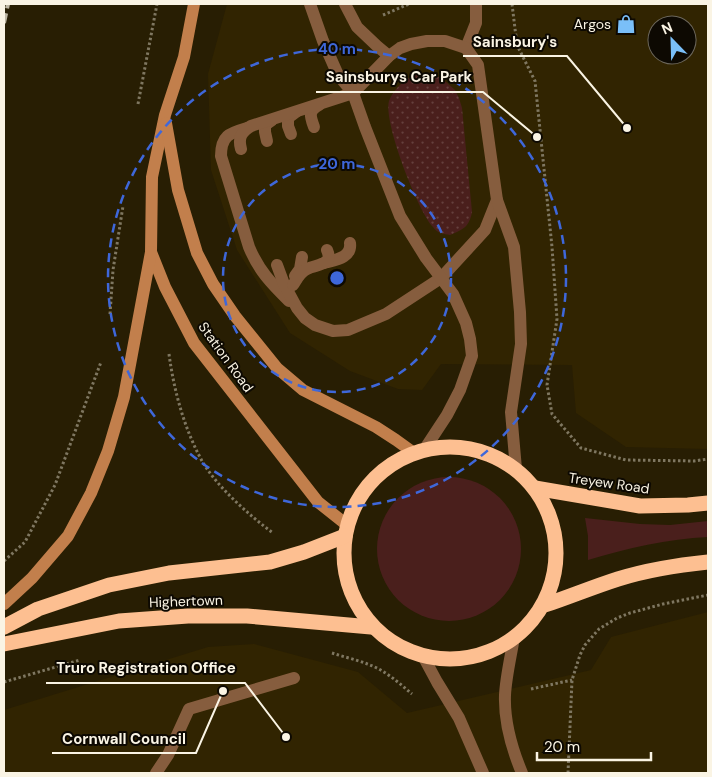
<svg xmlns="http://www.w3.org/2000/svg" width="712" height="777" viewBox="0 0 712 777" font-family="'DM Sans',sans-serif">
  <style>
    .built { fill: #312401; fill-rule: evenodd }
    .grass { fill: #4a1f1c }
    .garden { fill: url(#garden-dots) }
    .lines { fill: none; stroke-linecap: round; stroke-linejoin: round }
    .path { stroke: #7f7761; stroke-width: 3; stroke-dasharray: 2.5 2.5; stroke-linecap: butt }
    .lane { stroke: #865d3e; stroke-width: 12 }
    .secondary { stroke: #c27f4c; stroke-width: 12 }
    .highway { stroke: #fdbf91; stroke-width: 15 }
    .rail { stroke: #bdb6a3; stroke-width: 4; stroke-dasharray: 10 5; stroke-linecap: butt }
    .ring { fill: none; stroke: #3e67da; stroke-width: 2.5; stroke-dasharray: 9 6 }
    .labels { text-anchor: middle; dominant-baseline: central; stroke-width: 4; stroke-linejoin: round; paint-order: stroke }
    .poi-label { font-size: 14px; fill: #faf4e4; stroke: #0d0902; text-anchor: end }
    .street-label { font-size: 14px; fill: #faf4e4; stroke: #0d0902 }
    .centre { fill: #3e67da; stroke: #0d0902; stroke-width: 2.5 }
    .ring-label { font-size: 15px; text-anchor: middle; font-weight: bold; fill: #3e67da; stroke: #0d0902; stroke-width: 4; stroke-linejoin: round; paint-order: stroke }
    .leader { fill: none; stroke: #faf4e4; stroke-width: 2 }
    .callout-dot { fill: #faf4e4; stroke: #0d0902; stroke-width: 2 }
    .callout-label { font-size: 15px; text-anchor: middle; font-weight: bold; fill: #faf4e4; stroke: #0d0902; stroke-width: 4; stroke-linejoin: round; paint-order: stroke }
  </style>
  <defs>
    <pattern id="garden-dots" width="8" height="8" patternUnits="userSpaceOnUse" patternTransform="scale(1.25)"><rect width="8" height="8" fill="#4a1f1c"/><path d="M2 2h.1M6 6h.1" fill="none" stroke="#65403d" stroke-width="1.8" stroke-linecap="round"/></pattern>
  </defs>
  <rect width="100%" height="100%" fill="#281e03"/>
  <g class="built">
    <path d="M227,4h481v445l-82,-2 -50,-34 -4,-48 -131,-1 -19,26 -24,-1 -48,-18 -60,-38 -53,-83 -26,-80 -3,-96zM657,25h30v30h-30z"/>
    <polygon points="708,612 708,773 4,773 4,710 208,647 254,644 358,672 407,713 591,670 611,637"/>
  </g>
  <g class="grass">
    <circle cx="449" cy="549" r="72"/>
    <path d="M585,518l55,6 30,1 38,-4v16c-40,2 -81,11 -120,23v-24z"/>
  </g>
  <path class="garden" d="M427,74l12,3 7,5 9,8 4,8 3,10 10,104c-3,15 -8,17 -22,23 -6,-1 -13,-2 -17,-8 -15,-16 -50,-105 -44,-126 4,-11 16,-23 27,-26 3,-1 8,-1 11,-1z"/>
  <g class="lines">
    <g class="path">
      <polyline points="512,4 517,45 535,81 552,247 557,319 547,385 552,414 581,448 626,460 694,461 708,459"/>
      <polyline points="383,15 409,4"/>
      <polyline points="138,104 157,4"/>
      <polyline points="110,314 113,270 123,206"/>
      <path d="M169,354c5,37 15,74 33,107 15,26 47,54 71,72"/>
      <polyline points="4,561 25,542 55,485 101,362"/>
      <path d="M332,653c12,4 26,7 38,12 16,6 29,18 42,29"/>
      <polyline points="4,682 80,660"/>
      <polyline points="531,689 572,680"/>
      <polyline points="568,773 572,680 580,655 585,645 599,629 617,618 630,613 663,604 708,595"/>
    </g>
    <g class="lane">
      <polyline points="345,4 357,27 377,46 389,56"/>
      <polyline points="466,48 476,23 476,4"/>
      <path d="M314,127c-4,-11 -6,-16 5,-22"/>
      <path d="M247,128c-17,5 -26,7 -26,28l28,91c10,24 22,36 40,54"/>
      <polyline points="291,134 288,126 288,118 296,112"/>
      <polyline points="267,141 265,132 265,125 272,120"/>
      <path d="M241,149c-3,-11 0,-17 10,-23l102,-33 -15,-18 -15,-34 -13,-37"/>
      <path d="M324,263c11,-3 28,-5 26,-20"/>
      <polyline points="277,265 284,284 297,308 305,318 315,325 333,331 348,330 386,314 441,278 485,230 497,200"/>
      <polyline points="295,276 300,269 302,257"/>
      <path d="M293,285c4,-6 7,-13 14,-16 9,-5 27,-3 20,-19"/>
      <polyline points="424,450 447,415 460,390 472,356 470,339 466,323 453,294 426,258 400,216 365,127 353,93 389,56 400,48 411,44 427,41 445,41 466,48 478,65 497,200 514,247 520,312 521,344 511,412 516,469"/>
      <path d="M514,637c-3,19 -8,39 -9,58 -1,26 7,54 17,78"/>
      <polyline points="423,656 437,682 459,718 483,773"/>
      <polyline points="156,773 168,755 189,709 294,678"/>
    </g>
    <g class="secondary">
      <polyline points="194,4 184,57 165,115 152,177 151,252 165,287 194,343 318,502 347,525"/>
      <polyline points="166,123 178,190 197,253 213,284 235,316 277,368 303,390 376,427 396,440 414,453"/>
      <polyline points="4,604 32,578 68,536 91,493 108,451 124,397 151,252"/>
    </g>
    <g class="highway">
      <circle cx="450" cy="553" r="106"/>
      <polyline points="535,488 640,506 688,505 708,503"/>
      <path d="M545,605c24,-8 48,-18 73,-26 29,-9 60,-14 90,-17"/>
      <polyline points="4,627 38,609 109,585 169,573 270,562 304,552 345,536"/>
      <polyline points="4,644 119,621 188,616 247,616 371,627"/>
    </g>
    <polyline class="rail" points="4,23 8,4"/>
  </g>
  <g class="ring">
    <circle cx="337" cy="278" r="114"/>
    <circle cx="337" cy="278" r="229"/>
  </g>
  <defs>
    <g id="shop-bare" transform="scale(1.5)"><path d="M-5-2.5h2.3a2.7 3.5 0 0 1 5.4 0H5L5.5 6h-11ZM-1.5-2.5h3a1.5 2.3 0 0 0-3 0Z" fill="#7abff8" stroke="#0d0902" stroke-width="2.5" paint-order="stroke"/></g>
  </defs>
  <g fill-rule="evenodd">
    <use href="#shop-bare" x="626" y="24"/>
  </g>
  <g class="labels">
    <g class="poi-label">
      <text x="611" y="24">Argos</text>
    </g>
    <g class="street-label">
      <text transform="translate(226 357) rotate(54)">Station Road</text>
      <text transform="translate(609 483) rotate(8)">Treyew Road</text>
      <text transform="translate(186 601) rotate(-2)">Highertown</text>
    </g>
  </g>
  <circle cx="337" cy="278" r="8" class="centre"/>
  <g class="ring-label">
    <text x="337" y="54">40 m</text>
    <text x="337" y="169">20 m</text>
  </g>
  <path class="leader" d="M627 128L567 56H463M537 137L483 92H316M286 737L245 683H46M223 691L196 753H52"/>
  <g class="callout-dot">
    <circle cx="627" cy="128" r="5"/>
    <circle cx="537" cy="137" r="5"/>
    <circle cx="286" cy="737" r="5"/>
    <circle cx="223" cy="691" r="5"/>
  </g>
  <g class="callout-label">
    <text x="515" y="47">Sainsbury's</text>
    <text x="399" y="82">Sainsburys Car Park</text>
    <text x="146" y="673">Truro Registration Office</text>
    <text x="124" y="744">Cornwall Council</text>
  </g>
  <rect width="712" height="777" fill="none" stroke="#faf4e4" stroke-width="10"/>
  <g transform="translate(672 40) rotate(337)"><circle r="24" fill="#0d0902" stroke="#6c675c"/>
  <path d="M0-4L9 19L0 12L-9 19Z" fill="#7abff8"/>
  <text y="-8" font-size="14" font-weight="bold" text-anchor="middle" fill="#faf4e4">N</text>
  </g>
  <path d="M537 752v8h114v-8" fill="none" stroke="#faf4e4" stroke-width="2.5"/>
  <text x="544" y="752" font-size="15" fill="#faf4e4" stroke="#0d0902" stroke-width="4" paint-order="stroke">20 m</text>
</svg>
